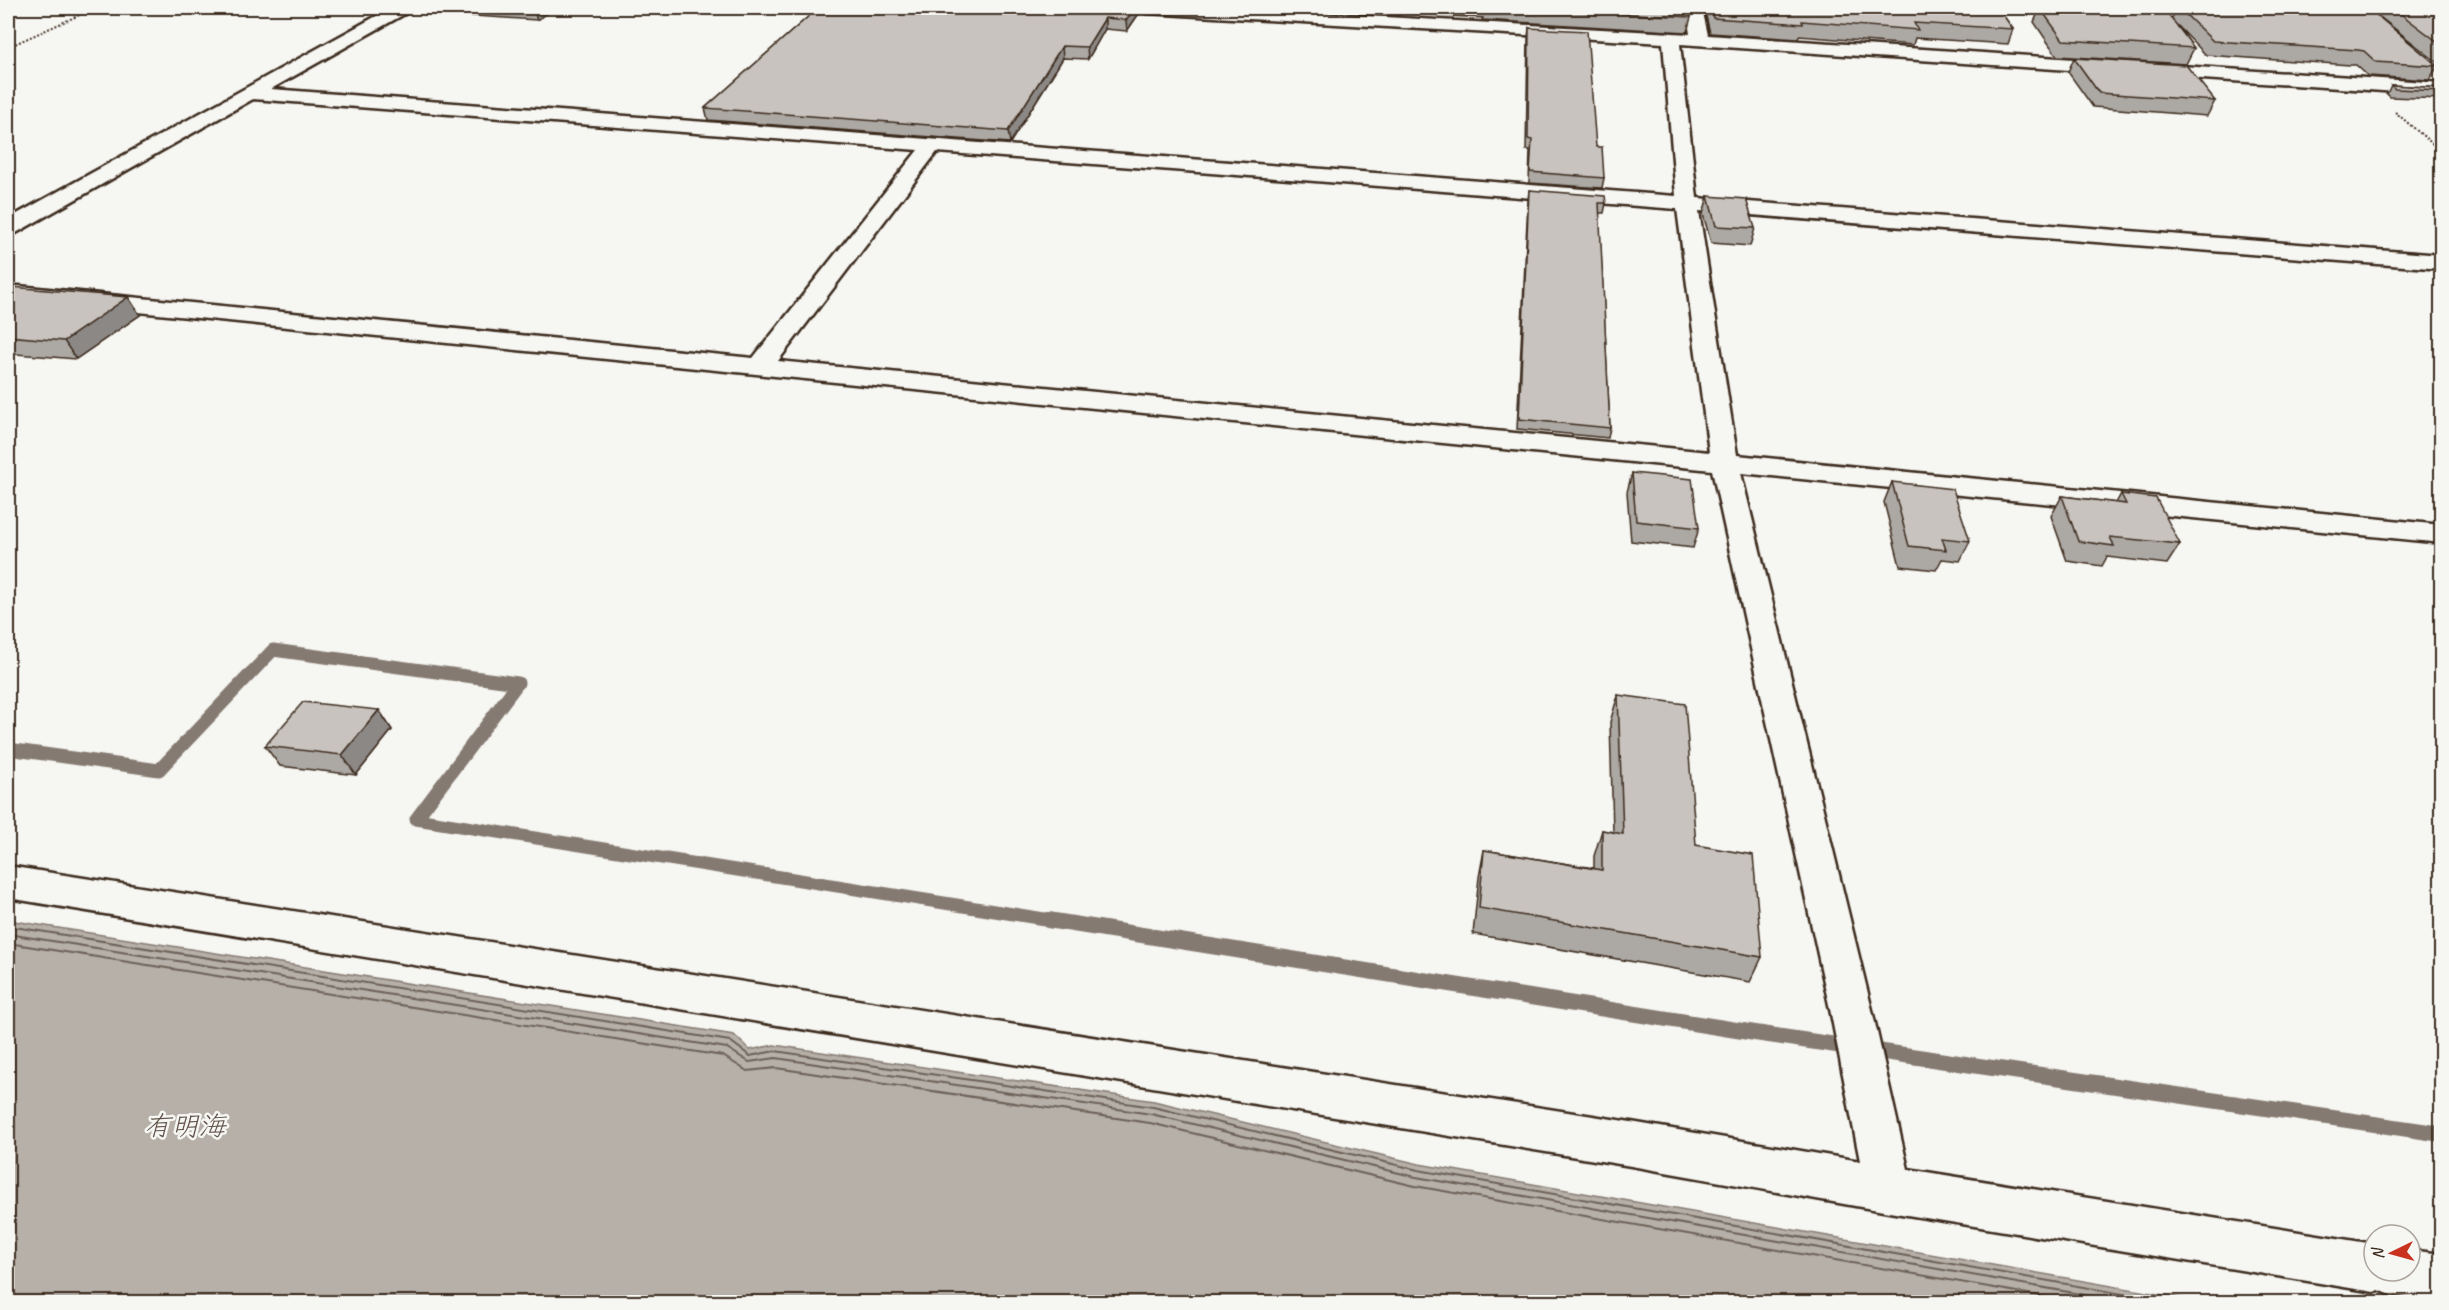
<svg xmlns="http://www.w3.org/2000/svg" width="2449" height="1310" viewBox="0 0 2449 1310" font-family="Caveat,'Klee One',sans-serif">
  <style>
    .water { fill: #b6b0a9; stroke: #857a71; stroke-width: 1.5 }
    .lines { fill: none; stroke-linecap: round; stroke-linejoin: round }
    .shore { stroke: #6c6056; stroke-width: 2 }
    .stream-far1 { stroke: #857a71; stroke-width: 13 }
    .stream { stroke: #857a71; stroke-width: 16 }
    .street-casing { stroke: #3b2a1e; stroke-width: 5 }
    .path { stroke: #3b2a1e; stroke-width: 2; stroke-dasharray: 2 2; stroke-linecap: butt }
    .street { fill: #f6f6f2; fill-rule: evenodd }
    .wall { fill: #aca8a3; stroke: #3b2a1e; stroke-width: 1.5 }
    .shaded-wall { fill: #8c8885; stroke: #3b2a1e; stroke-width: 1.5 }
    .building { fill: #c8c3be; stroke: #3b2a1e; stroke-width: 1.5 }
    .labels { text-anchor: middle; dominant-baseline: central; stroke-width: 5; stroke-linejoin: round; paint-order: stroke }
    .near-water-label { font-size: 27px; font-style: italic; fill: #605248; stroke: #f6f6f2 }
  </style>
  <rect width="100%" height="100%" fill="#f6f6f2"/>
  <filter id="ink" filterUnits="userSpaceOnUse"><feTurbulence type="fractalNoise" baseFrequency=".0167" numOctaves="2"/><feDisplacementMap in="SourceGraphic" scale="12" xChannelSelector="R" yChannelSelector="G"/><feConvolveMatrix kernelMatrix="1 2 1 2 8 2 1 2 1" color-interpolation-filters="sRGB"/></filter>
  <g filter="url(#ink)">
    <polygon class="water" points="8,920 734,1035 750,1050 774,1045 1154,1101 1419,1164 2203,1302 8,1302"/>
    <g class="lines">
      <g class="shore">
        <polyline points="8,926 730,1041 750,1056 775,1051 1153,1107 1418,1170 2168,1302"/>
        <polyline points="8,934 727,1048 749,1062 776,1058 1151,1114 1416,1177 2125,1302"/>
        <polyline points="8,943 723,1056 747,1071 776,1068 1150,1123 1415,1186 2074,1302"/>
      </g>
      <polyline class="stream-far1" points="8,749 159,770 273,650 518,683 416,819 1057,921"/>
      <polyline class="stream" points="1048,920 1755,1033 2442,1134"/>
      <g class="street-casing">
        <path id="street" d="M391,8h19l-2,4 -137,77 1405,107 -13,-153 -517,-30 -8,-5h85l467,26 -3,-20 -4,-6h16l4,5 5,22 734,48v12l-762,-51 17,154 745,57v14l-743,-58 38,244 705,70v18l-701,-70 132,541 35,155 466,75v27h36v-21l32,4v48l-51,-7 -12,-5 -5,2 -485,-80 -258,-46 -1623,-268v-32l1623,256 229,39 -29,-147 -119,-544 -1704,-171v-14l745,73 165,-208 -665,-51 -237,134 -8,2v-16zM937,152l740,57 32,243 -931,-91z"/>
      </g>
      <g class="path">
        <polyline points="8,47 95,8"/>
        <polyline points="2395,112 2442,152"/>
      </g>
      <use href="#street" class="street"/>
    </g>
    <g class="wall">
      <polygon points="409,8 555,8 537,20 411,12"/>
      <polygon points="818,8 1140,8 1140,12 1127,31 1105,29 1088,59 1063,58 1010,143 708,120 705,108"/>
      <polygon points="1352,8 1689,8 1691,17 1687,32 1482,20 1483,18 1400,13 1399,16 1359,13 1359,8"/>
      <polygon points="1701,8 1998,8 2013,29 2008,44 1915,38 1913,45 1799,36 1798,39 1710,33 1705,12"/>
      <polygon points="2040,8 2172,18 2177,8 2207,8 2273,11 2269,8 2423,8 2426,10 2442,11 2442,66 2371,10 2438,66 2429,80 2368,76 2356,65 2350,65 2206,55 2177,25 2194,48 2186,64 2057,56 2034,22"/>
      <polygon points="1529,28 1596,147 1604,178 1602,188 1529,183 1530,150 1526,150 1528,37"/>
      <polygon points="2074,58 2215,101 2207,116 2093,107 2068,72"/>
      <polygon points="2391,85 2442,88 2442,99 2390,97 2387,94"/>
      <polygon points="1529,190 1606,203 1604,213 1599,213 1610,428 1608,438 1517,429 1528,200"/>
      <polygon points="1708,196 1755,228 1750,246 1711,243 1703,214"/>
      <polygon points="8,285 16,288 128,297 140,315 76,359 16,354 8,359"/>
      <polygon points="1632,473 1699,528 1693,548 1631,541 1627,492"/>
      <polygon points="1892,482 1970,541 1960,561 1942,559 1936,570 1900,566 1884,502"/>
      <polygon points="2121,494 2180,544 2167,564 2107,557 2102,566 2067,561 2051,516 2062,496 2116,503"/>
      <polygon points="1618,695 1696,845 1762,957 1750,982 1473,934 1479,877 1484,850 1594,868 1594,856 1602,830 1613,832 1610,722"/>
      <polygon points="379,710 392,730 356,775 280,766 265,746"/>
    </g>
    <g class="shaded-wall">
      <polygon points="533,8 555,8 537,20"/>
      <polygon points="1135,8 1140,8 1140,12 1127,31 1126,20"/>
      <polygon points="1105,18 1105,29 1088,59 1087,47"/>
      <polygon points="1062,46 1063,58 1010,143 1008,131"/>
      <polygon points="128,297 140,315 76,359 64,341"/>
      <polygon points="8,341 16,354 8,359"/>
      <polygon points="379,710 392,730 356,775 342,755"/>
    </g>
    <g class="building">
      <polygon points="818,8 1135,8 1126,20 1105,18 1087,47 1062,46 1008,131 705,108"/>
      <polygon points="1515,8 1689,8 1691,17"/>
      <polygon points="1711,8 1998,8 2013,29 1914,23 1918,30 1802,21 1803,24 1713,18"/>
      <polygon points="2040,8 2168,14 2194,48 2063,40"/>
      <polygon points="2179,8 2207,8 2299,12 2293,8 2368,8 2438,66 2376,62 2364,51 2358,50 2213,41"/>
      <polygon points="2393,8 2423,8 2426,10 2442,11 2442,45"/>
      <polygon points="1529,28 1587,31 1596,147 1602,147 1604,178 1530,172 1532,140 1528,139"/>
      <polygon points="2074,58 2186,65 2215,101 2099,93"/>
      <polygon points="2391,85 2442,88 2442,91 2395,89"/>
      <polygon points="1529,190 1605,196 1606,203 1599,203 1610,428 1519,419"/>
      <polygon points="1708,196 1746,199 1755,228 1716,226"/>
      <polygon points="8,285 14,285 11,287 128,297 64,341 8,336"/>
      <polygon points="1632,473 1692,479 1699,528 1636,521"/>
      <polygon points="1892,482 1953,489 1970,541 1942,538 1946,550 1909,546"/>
      <polygon points="2121,494 2156,498 2180,544 2110,537 2114,546 2078,541 2062,496 2126,504"/>
      <polygon points="1618,695 1685,704 1696,845 1753,855 1762,957 1479,908 1484,850 1602,870 1602,830 1623,834"/>
      <polygon points="303,702 379,710 342,755 265,746"/>
    </g>
  </g>
  <g class="labels">
    <g class="near-water-label">
      <text x="185" y="1126">有明海</text>
    </g>
  </g>
  <rect width="2449" height="1310" fill="none" stroke="#f6f6f2" stroke-width="30"/>
  <rect x="15" y="15" width="2419" height="1280" fill="none" stroke="#3b2a1e" stroke-width="2" filter="url(#ink)"/>
  <g transform="translate(2392 1253) rotate(265)"><circle r="28" fill="#f6f6f2" stroke="#aba49d" stroke-width="1.5"/>
  <path d="M0-4.5L10 22L0 15L-10 22Z" fill="#c8321e"/>
  <text y="-9" font-size="16" font-weight="bold" text-anchor="middle" fill="#3b2a1e">N</text>
  </g>
</svg>
